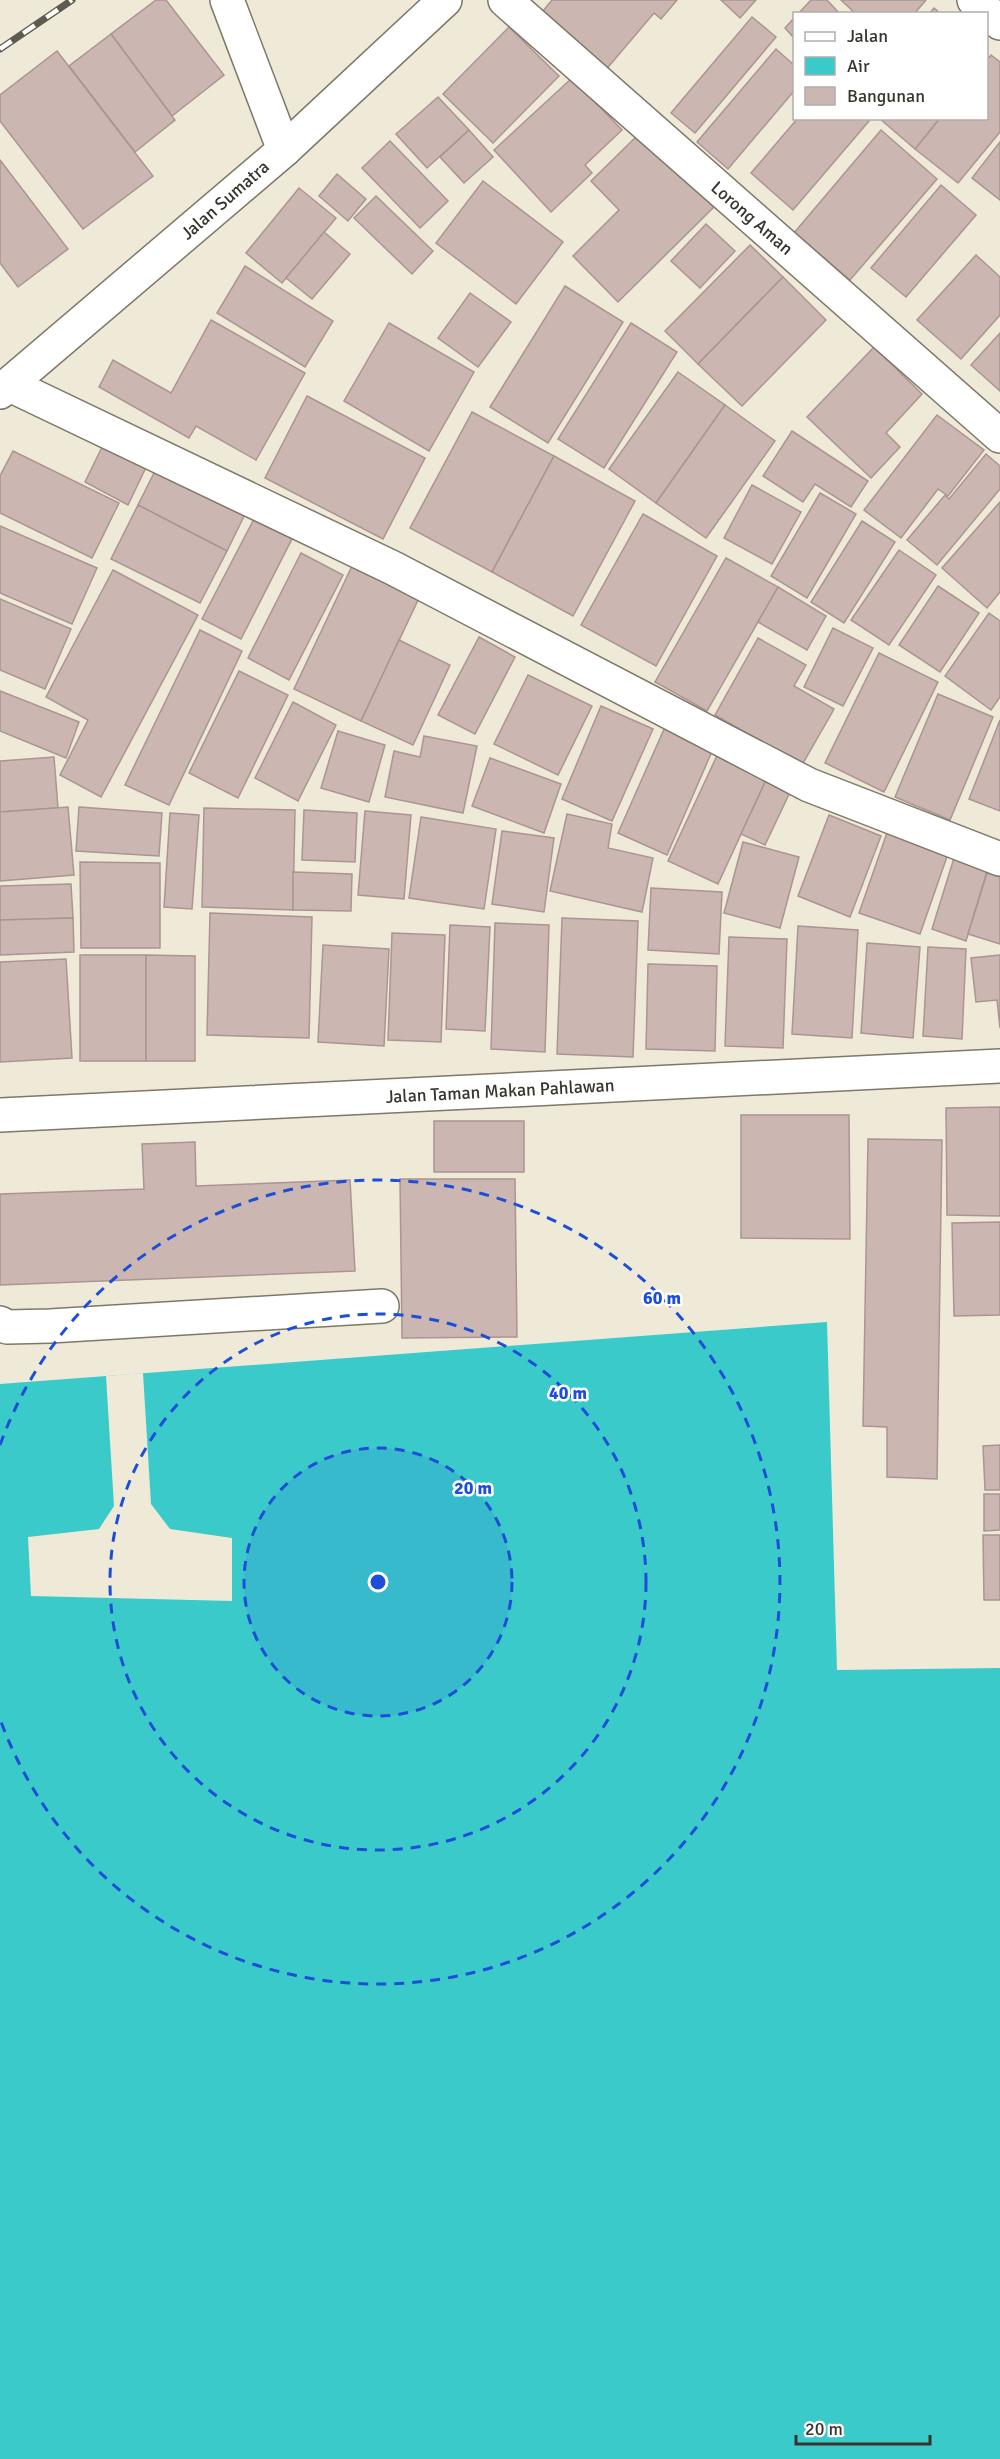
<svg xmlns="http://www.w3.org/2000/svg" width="1000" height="2459" viewBox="0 0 1000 2459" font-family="Signika,sans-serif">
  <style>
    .water { fill: #3bcaca }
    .pier { fill: #efe9d7 }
    .building { fill: #cbb6b2; stroke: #aa9592; stroke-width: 1.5 }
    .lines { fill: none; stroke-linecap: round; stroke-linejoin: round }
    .minor-casing { stroke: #7e7868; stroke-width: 36 }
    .highway-casing { stroke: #7e7868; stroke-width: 36 }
    .minor { stroke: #fff; stroke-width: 33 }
    .highway { stroke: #fff; stroke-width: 33 }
    .rail-casing { stroke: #5e5b51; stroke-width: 7 }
    .rail { stroke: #fff; stroke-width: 4.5; stroke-dasharray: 14; stroke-linecap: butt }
    .ring { fill: none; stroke: #1d4ed8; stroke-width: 3; stroke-dasharray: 10 8 }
    .labels { text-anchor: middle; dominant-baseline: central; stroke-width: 5; stroke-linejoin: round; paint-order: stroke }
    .street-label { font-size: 18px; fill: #36342d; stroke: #fff }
    .centre { fill: #1d4ed8; stroke: #fff; stroke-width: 3 }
    .ring-label { font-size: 18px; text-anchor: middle; font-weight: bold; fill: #1d4ed8; stroke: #fff; stroke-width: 5; stroke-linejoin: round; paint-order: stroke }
  </style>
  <rect width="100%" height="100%" fill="#efe9d7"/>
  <polygon class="water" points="827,1322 837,1670 1000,1668 1000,2459 0,2459 0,1384"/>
  <polygon class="pier" points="143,1373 151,1504 170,1529 232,1538 232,1601 31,1596 28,1537 99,1529 114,1506 106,1376"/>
  <g class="building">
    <polygon points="156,0 166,0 224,75 172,116 111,34"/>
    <polygon points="552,0 677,0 661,19 654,13 604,72 538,17"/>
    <polygon points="721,0 756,0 740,18"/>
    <polygon points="811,0 827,0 840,14 798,14"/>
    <polygon points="841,0 926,0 914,14 856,14"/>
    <polygon points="934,8 941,14 929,14"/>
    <polygon points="752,17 776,37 695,133 671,113"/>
    <polygon points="794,18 794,38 785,28"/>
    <polygon points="509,27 559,76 493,143 443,94"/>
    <polygon points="111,34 175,120 135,152 69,66"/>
    <polygon points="776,49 794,65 794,91 728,169 697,142"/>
    <polygon points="57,51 153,176 83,229 0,121 0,95"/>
    <polygon points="991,55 1000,62 1000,132 958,183 915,149 940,118 986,118 986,61"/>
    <polygon points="572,78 622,130 585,165 592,173 551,212 494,150"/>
    <polygon points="438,97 469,130 427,168 396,134"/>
    <polygon points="798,118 865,118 869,121 793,210 751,173"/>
    <polygon points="879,118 940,118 915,149"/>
    <polygon points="469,130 493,157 464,183 440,157"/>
    <polygon points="881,130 937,179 850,280 794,233"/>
    <polygon points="641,132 714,207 618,302 573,256 619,210 591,181"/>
    <polygon points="390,141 448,201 420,228 362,168"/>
    <polygon points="1000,142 1000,200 972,178"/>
    <polygon points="0,160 68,249 18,287 0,263"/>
    <polygon points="337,174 366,199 348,221 319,196"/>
    <polygon points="483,181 563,242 516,304 436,243"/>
    <polygon points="941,185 976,215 906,297 871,268"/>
    <polygon points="299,188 336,218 282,283 246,253"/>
    <polygon points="376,196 433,251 412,274 354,218"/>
    <polygon points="706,224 735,251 700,288 671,261"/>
    <polygon points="324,232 350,254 312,299 286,278"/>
    <polygon points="750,245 783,277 698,364 665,331"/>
    <polygon points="976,255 1000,277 1000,315 961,359 917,320"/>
    <polygon points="245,266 333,321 305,367 217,313"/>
    <polygon points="783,277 826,320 742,406 698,364"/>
    <polygon points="565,286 623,322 548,443 490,407"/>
    <polygon points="470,293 511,322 478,367 438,338"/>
    <polygon points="211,320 305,373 256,460 196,426 189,438 99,387 113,360 171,393"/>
    <polygon points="389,323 474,372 429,451 344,401"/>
    <polygon points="631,323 677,352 604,468 558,439"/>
    <polygon points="1000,333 1000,391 971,365"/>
    <polygon points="874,347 922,394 886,433 900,447 871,478 807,417"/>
    <polygon points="678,372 725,405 656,503 609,469"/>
    <polygon points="307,396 425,458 383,539 265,478"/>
    <polygon points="725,405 775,441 706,538 656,503"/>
    <polygon points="472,412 554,456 492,572 410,528"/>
    <polygon points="937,415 984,450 948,496 938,489 901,538 864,510"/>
    <polygon points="792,431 868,481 851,507 815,484 803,502 763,476"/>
    <polygon points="107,437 150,459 128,505 85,482"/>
    <polygon points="13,451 119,503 92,558 0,513 0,476"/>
    <polygon points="986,454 1000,466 1000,489 937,565 907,540 945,495 949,499"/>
    <polygon points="554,456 635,501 573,616 492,572"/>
    <polygon points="160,461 249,506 227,551 138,505"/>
    <polygon points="752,485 801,512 772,564 724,538"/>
    <polygon points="820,493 856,514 807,598 771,576"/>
    <polygon points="1000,502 1000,592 987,608 942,568"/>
    <polygon points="138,505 227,551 200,603 111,559"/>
    <polygon points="643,514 717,556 656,666 581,625"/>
    <polygon points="255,517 293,537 241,639 202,619"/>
    <polygon points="862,521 895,542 844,623 811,602"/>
    <polygon points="0,526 97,568 72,624 0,593"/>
    <polygon points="899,550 936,575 889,645 851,620"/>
    <polygon points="301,553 343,575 289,680 248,658"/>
    <polygon points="726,558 778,587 707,711 655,682"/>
    <polygon points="352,566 419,598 361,721 294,689"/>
    <polygon points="113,570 198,615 101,797 60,775 88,720 46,697"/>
    <polygon points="938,586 979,613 940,672 899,645"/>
    <polygon points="778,587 826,616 807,650 758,622"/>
    <polygon points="0,599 71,629 45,689 0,670"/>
    <polygon points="989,613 1000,621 1000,697 991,710 945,676"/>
    <polygon points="833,628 873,648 843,706 804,687"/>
    <polygon points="200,630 242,651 169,805 125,785"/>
    <polygon points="479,637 515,657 475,734 438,715"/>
    <polygon points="758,638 806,665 794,686 834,709 802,765 715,715"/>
    <polygon points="399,640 450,665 413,745 361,721"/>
    <polygon points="879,653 938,682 884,792 825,763"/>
    <polygon points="239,671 288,695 238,798 189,773"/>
    <polygon points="528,675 592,706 558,775 494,744"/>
    <polygon points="0,691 79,722 66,758 0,731"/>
    <polygon points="938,694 993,717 950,820 895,797"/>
    <polygon points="293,702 336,725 298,801 255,778"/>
    <polygon points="601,706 653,729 612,821 562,799"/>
    <polygon points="1000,720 1000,811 969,799"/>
    <polygon points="665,727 713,749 667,855 618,833"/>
    <polygon points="338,731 385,745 369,802 321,788"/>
    <polygon points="424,736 477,746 463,813 385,797 394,751 420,757"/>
    <polygon points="721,747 767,778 718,884 668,861"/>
    <polygon points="54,757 58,808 0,812 0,761"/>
    <polygon points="490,758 561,784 544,833 472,806"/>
    <polygon points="767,778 791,790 765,845 741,834"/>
    <polygon points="68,807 74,875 0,881 0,812"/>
    <polygon points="79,807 162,813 159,856 76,851"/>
    <polygon points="204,808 295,810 293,910 202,907"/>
    <polygon points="304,810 357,813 355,862 302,860"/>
    <polygon points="365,811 411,815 404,899 358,895"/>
    <polygon points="170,813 199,815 192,909 164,907"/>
    <polygon points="567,814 612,824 608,848 653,858 642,912 550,891"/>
    <polygon points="829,815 881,836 850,917 798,896"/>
    <polygon points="421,817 496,829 484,909 409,898"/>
    <polygon points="888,830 949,851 920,934 859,913"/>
    <polygon points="502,831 554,838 544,912 492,904"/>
    <polygon points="743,842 799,857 780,928 724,913"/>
    <polygon points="954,858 988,868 966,941 932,929"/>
    <polygon points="80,862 160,863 160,948 81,948"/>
    <polygon points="293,872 352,874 351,911 293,910"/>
    <polygon points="987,873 1000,877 1000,944 968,934"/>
    <polygon points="71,884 73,918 0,920 0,886"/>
    <polygon points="651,888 722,892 719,954 648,950"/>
    <polygon points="210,913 312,917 309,1038 207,1035"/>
    <polygon points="73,918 74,952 0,955 0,920"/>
    <polygon points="562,918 638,921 633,1057 557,1054"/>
    <polygon points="495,923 549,925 545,1052 491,1049"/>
    <polygon points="450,925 490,927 485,1031 446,1029"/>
    <polygon points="798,926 858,930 852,1038 792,1034"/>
    <polygon points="392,933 445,935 441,1042 388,1040"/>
    <polygon points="729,937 787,939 783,1048 725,1046"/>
    <polygon points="867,943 920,947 913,1038 861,1033"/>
    <polygon points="323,945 389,949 384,1046 318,1042"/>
    <polygon points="928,947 966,949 962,1039 923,1036"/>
    <rect x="80" y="955" width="66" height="106"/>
    <polygon points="146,955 195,956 195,1061 146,1061"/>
    <polygon points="1000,955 1000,1028 997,1000 976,1002 971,958"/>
    <polygon points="66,959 72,1058 0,1062 0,962"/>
    <polygon points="648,964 717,966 715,1051 646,1049"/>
    <polygon points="1000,1107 1000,1216 947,1215 946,1108"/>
    <polygon points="741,1115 849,1115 850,1239 741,1238"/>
    <rect x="434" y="1121" width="90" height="51"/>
    <polygon points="868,1139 942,1140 937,1479 887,1477 887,1427 863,1426"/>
    <polygon points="195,1142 196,1186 350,1180 355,1271 0,1285 0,1194 144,1189 142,1144"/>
    <polygon points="400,1179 515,1179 517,1337 402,1338"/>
    <polygon points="1000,1222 1000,1315 954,1316 952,1223"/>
    <polygon points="1000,1445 1000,1490 985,1490 983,1446"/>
    <polygon points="984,1494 1000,1494 1000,1530 984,1531"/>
    <polygon points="983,1535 1000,1535 1000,1600 984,1600"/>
  </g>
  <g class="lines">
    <g class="minor-casing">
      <g id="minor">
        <polyline points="227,0 284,150"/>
        <polyline points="505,0 1000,436"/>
        <polyline points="974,0 1000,23"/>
        <polyline points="10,385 393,568 809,785 1000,859"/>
        <polyline points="0,1115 1000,1066"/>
        <polyline points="0,1323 7,1327 50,1326 382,1306"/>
      </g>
    </g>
    <g class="highway-casing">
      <polyline id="highway" points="0,392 284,150 445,0"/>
    </g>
    <use href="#minor" class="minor"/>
    <use href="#highway" class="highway"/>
    <g class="rail-casing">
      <polyline id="rail" points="0,49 72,0"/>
    </g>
    <use href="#rail" class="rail"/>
  </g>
  <circle cx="378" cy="1582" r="134" fill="#1d4ed8" fill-opacity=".12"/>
  <g class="ring">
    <circle cx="378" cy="1582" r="134"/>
    <circle cx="378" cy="1582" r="268"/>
    <path d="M0 1445A402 402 0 1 1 0 1719"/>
  </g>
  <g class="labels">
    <g class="street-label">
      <text transform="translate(225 200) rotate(-41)">Jalan Sumatra</text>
      <text transform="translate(752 218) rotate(41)">Lorong Aman</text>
      <text transform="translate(500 1091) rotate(-3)">Jalan Taman Makan Pahlawan</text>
    </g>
  </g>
  <circle cx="378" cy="1582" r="9" class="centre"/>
  <g class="ring-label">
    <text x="662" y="1304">60 m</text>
    <text x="568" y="1399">40 m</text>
    <text x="473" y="1494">20 m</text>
  </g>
  <rect x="793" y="12" width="195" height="108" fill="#ffffff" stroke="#afaeab" stroke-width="1.5"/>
  <rect x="805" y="32" width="30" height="9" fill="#ffffff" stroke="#afaeab" stroke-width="1.5"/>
  <text x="847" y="42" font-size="18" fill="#36342d">Jalan</text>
  <rect x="805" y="57" width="30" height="18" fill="#3bcaca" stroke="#afaeab" stroke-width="1.5"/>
  <text x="847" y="72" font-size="18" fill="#36342d">Air</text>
  <rect x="805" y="87" width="30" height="18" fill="#cbb6b2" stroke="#afaeab" stroke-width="1.5"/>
  <text x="847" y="102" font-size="18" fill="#36342d">Bangunan</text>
  <path d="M796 2435v9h134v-9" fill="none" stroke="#36342d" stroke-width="3"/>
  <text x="805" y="2435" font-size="18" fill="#36342d" stroke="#ffffff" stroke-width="4.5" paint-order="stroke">20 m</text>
</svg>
